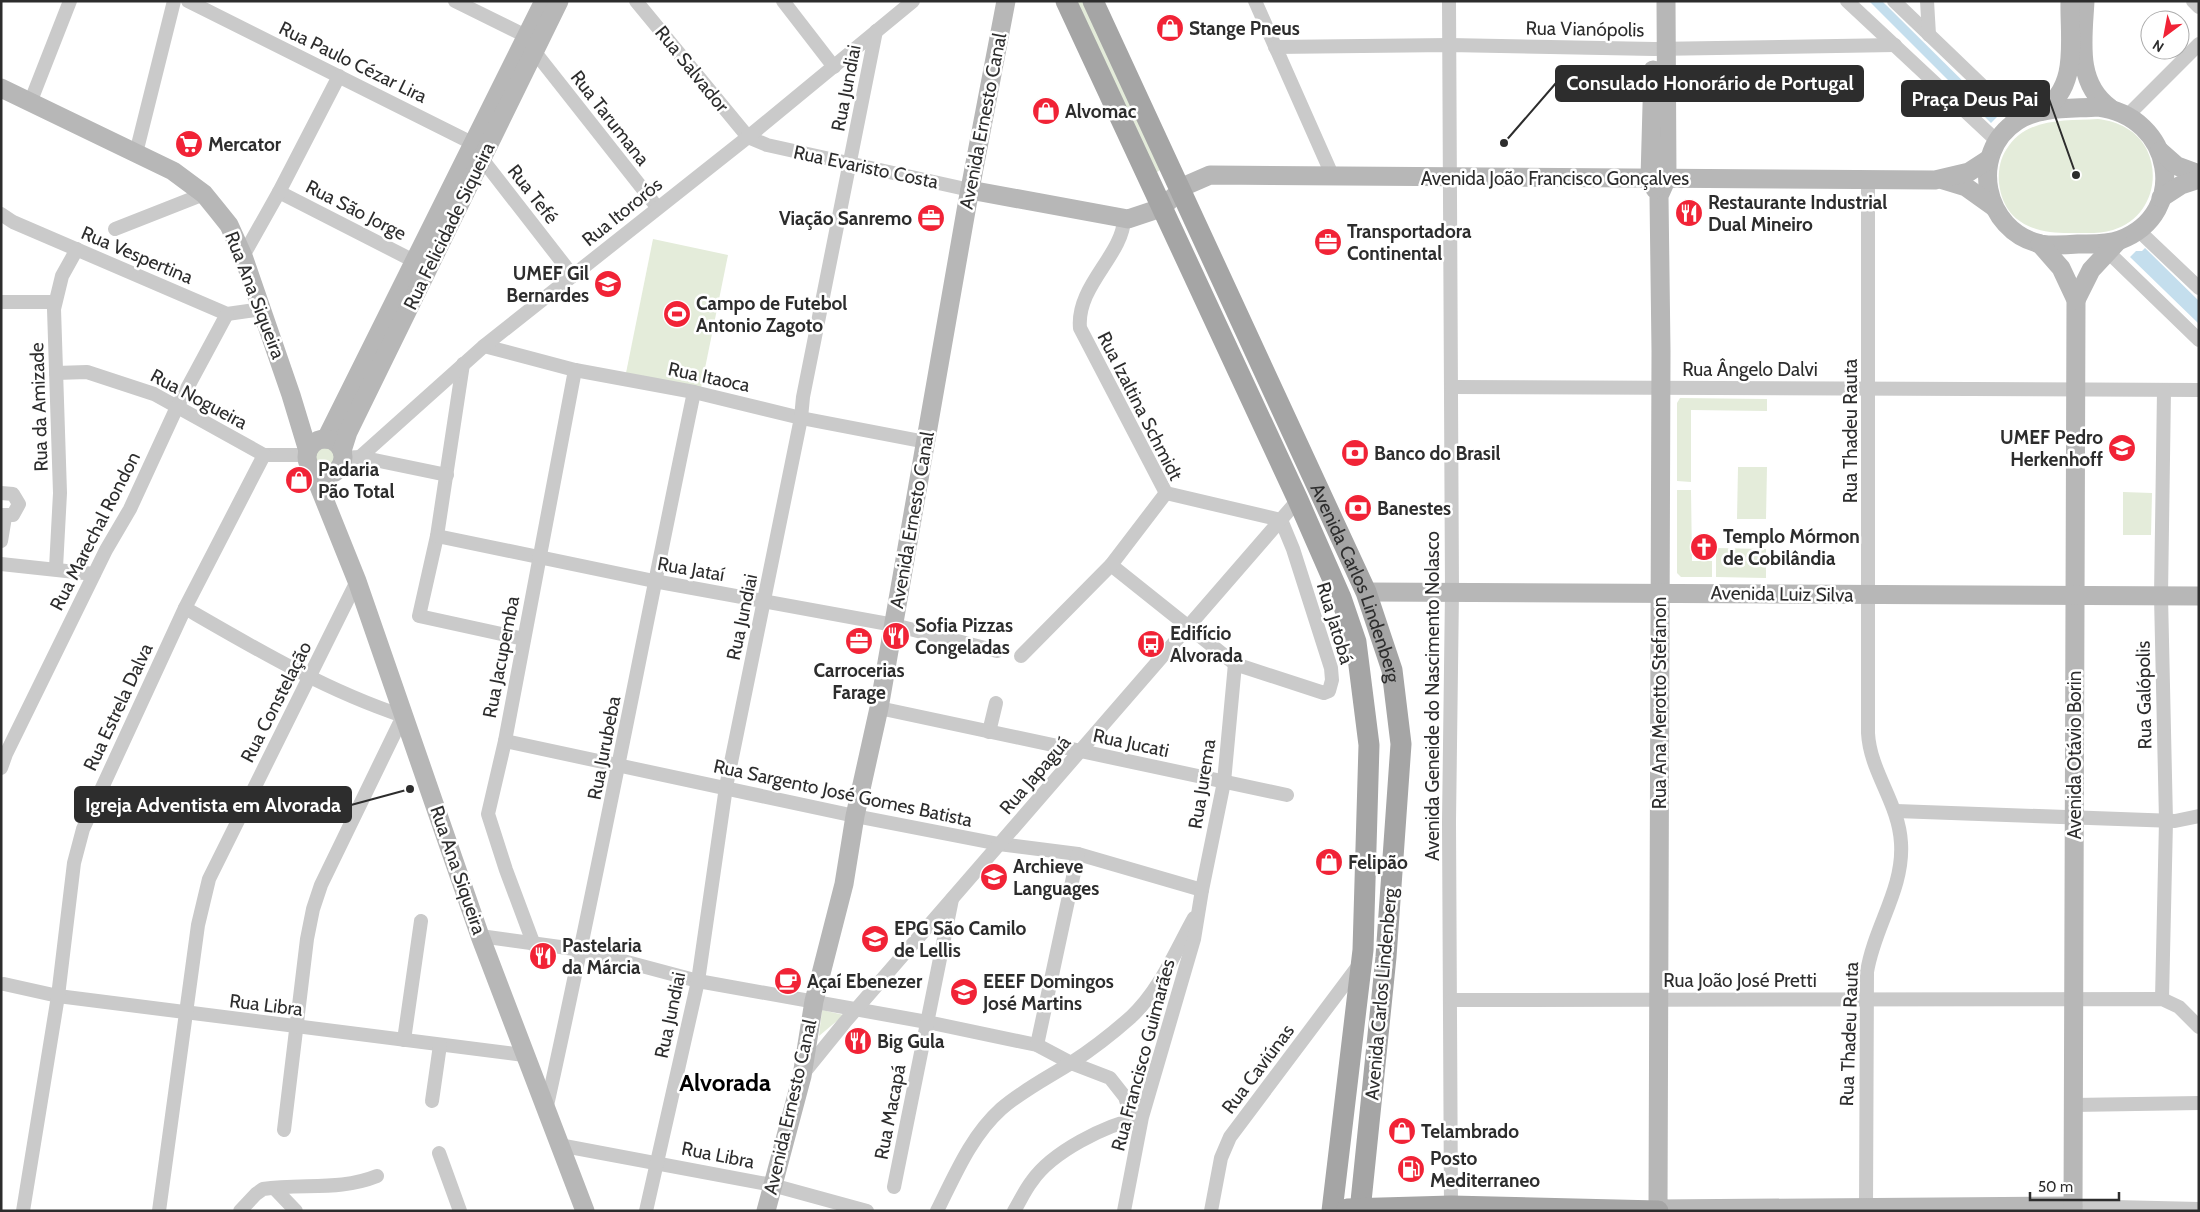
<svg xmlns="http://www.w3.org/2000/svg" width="2200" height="1212" viewBox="0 0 2200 1212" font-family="Cabin,sans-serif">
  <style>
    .green { fill: #e4ecda }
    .water { fill: #c4deed }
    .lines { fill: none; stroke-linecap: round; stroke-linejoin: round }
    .street { stroke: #cacaca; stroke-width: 14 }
    .secondary { stroke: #b7b7b7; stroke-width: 19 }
    .primary { stroke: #a5a5a5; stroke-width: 21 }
    .labels { text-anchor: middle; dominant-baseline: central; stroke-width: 5; stroke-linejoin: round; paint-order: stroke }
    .poi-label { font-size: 19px; font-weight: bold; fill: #2d2d2d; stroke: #fff; text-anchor: start }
    .street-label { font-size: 19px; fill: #2d2d2d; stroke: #fff }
    .district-label { font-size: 24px; font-weight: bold; fill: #000; stroke: #fff }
    .leader { fill: none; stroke: #2d2d2d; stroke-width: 2 }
    .callout-dot { fill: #2d2d2d; stroke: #fff; stroke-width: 2 }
    .callout { fill: #2d2d2d; stroke: #2d2d2d; stroke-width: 2 }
    .callout-label { font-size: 20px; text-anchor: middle; font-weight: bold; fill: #fff }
  </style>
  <rect width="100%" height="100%" fill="#fff"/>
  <g class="green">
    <polygon points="1077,1 1083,1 1161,169 1156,173"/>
    <path d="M2098,119c20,2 40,12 49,31 15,32 0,70 -34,80 -12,4 -26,3 -38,3 -36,1 -71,-7 -76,-50 -1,-11 1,-24 7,-33 20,-33 58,-29 92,-31z"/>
    <polygon points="653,239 728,255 701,388 626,373"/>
    <polygon points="1680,398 1767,399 1767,411 1691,410 1691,482 1677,481 1677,403"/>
    <circle cx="324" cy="456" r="12"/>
    <polygon points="1738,467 1767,467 1766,519 1737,519"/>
    <polygon points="1677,490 1691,490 1692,561 1712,561 1712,577 1681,577 1677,573"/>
    <polygon points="2123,492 2152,493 2151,535 2123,535"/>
    <polygon points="1716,548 1766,549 1766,578 1716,577"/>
    <polygon points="822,1010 844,1015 819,1036"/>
  </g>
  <g class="water">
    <polygon points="1869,1 1882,1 1998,116 1991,123"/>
    <polygon points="2145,248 2199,301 2199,324 2130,257 2136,251 2142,251"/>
  </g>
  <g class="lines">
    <g class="street">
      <polyline points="188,1 474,144"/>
      <polyline points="455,1 526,36"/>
      <polyline points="636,1 748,137 767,145 970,190"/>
      <polyline points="783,1 834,67"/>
      <polyline points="1255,1 1333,177"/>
      <polyline points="1449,1 1452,592 1449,822 1451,1211"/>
      <polyline points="1847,1 1997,141"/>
      <polyline points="1894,1 2018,120"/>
      <polyline points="1927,1 1929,35"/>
      <polyline points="2193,1 2199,7"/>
      <polyline points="1275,47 1449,45 1654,49 1895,45"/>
      <polyline points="534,51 657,207"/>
      <polyline points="30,103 70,1"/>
      <polyline points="2128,115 2199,44"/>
      <polyline points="136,153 174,1"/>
      <polyline points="482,159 573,276"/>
      <polyline points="279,192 416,262"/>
      <polyline points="1,214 13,222 227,314 262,309"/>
      <path d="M1124,219c-1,36 -48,67 -44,109l86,165"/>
      <polyline points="2141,227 2138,230 2199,288"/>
      <polyline points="115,229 204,194"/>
      <polyline points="2107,251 2199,340"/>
      <polyline points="243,256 279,192 339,76"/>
      <polyline points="1,302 55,302"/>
      <polyline points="484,346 575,370 694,392 801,418 926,442"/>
      <polyline points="463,364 437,536 419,616 524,639"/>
      <polyline points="56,373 87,372 154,394 264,455 307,455"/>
      <polyline points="1452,387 2199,390"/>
      <polyline points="360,457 484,346 748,137 913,1"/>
      <polyline points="343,458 360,457 447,475"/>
      <polyline points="1,493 13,494 19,504 13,515 1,515"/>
      <polyline points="437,536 654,581 894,625 997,651"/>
      <polyline points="1,541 5,517"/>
      <polyline points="1,564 94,574"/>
      <polyline points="1111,565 1235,664 1324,693 1329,691 1332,680 1331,668 1293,549 1281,520 1166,493"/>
      <polyline points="56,568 60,493 54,309 62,276 77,249"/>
      <path d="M185,608c71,41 140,82 218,108l-82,169 -8,24 -6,30 -23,191"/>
      <polyline points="1021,656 1111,565 1166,493"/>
      <polyline points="879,708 1287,795"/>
      <polyline points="989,732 996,703"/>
      <polyline points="505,741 855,816 999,844 1078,854 1202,890"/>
      <polyline points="1,768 6,754 106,550 130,509 177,407 227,314"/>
      <polyline points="1896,811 2175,821 2199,816"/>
      <polyline points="480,936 582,950 698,981 927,1022 1037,1045 1071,1063 1110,1078 1125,1097 1132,1119"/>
      <polyline points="534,945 506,870 488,814 505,741 575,370"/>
      <polyline points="4,984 58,996 524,1055"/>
      <polyline points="2162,999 2166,821 2161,596 2164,390"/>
      <polyline points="1452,1000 2162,999 2179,1007 2199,1027"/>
      <polyline points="404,1040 421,921"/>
      <polyline points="1037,1045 1078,854"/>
      <polyline points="802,1075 845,1022 1298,500"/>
      <polyline points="432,1101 440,1045"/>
      <polyline points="2073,1105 2199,1103"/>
      <path d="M546,1110c53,-239 98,-479 148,-718"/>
      <polyline points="559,1145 772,1185 867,1211"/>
      <polyline points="439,1153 460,1211"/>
      <polyline points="894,1187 952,899"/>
      <polyline points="274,1188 296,1211"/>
      <polyline points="2073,1206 2199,1209"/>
      <polyline points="23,1211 58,996 74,863 83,829 185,608 264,455"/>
      <polyline points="159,1211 198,925 209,879 357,581"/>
      <path d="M240,1211l16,-17 7,-5c39,-6 77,2 114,-13"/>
      <polyline points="646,1211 698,981 726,787 801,418 803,397 876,31"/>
      <path d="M937,1211c18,-36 34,-75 64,-102 22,-19 46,-31 70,-46 20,-13 42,-30 60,-46 29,-27 44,-65 63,-99"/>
      <path d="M1014,1211c6,-10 11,-21 18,-30 20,-29 73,-56 108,-63"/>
      <polyline points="1124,1211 1142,1117 1194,939 1202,890 1224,782 1235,664"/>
      <polyline points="1211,1211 1221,1158 1230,1137 1359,965"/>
      <path d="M1866,1211l1,-239c7,-45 37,-83 34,-129 -2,-40 -31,-71 -33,-110v-554"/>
    </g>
    <g class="secondary">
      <polyline points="1666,1 1667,178 1659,196 1661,351 1658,1209 2073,1206"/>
      <path d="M2085,1c-2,38 -10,82 25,107"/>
      <polyline points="1653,70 1650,178 1655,189"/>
      <polyline points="1,88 173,171 204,194 217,210 229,225 243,256 291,395 308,451"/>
      <path d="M2098,107c75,9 93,106 22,133 -13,5 -28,4 -42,4 -12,1 -25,2 -37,0 -58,-13 -73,-91 -24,-123 23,-15 55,-12 81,-14z"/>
      <path d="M2041,111c39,-23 28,-71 29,-110"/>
      <polyline points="2160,151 2177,166 2199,174"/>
      <polyline points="1943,180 1966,187 1994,207"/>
      <polyline points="970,190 1128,219 1161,208 1187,185 1210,175 1935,180 1969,172 1989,159"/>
      <polyline points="2161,198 2181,185 2199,179"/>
      <polyline points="2040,244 2061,268 2076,300 2073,1211"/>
      <polyline points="2076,300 2091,270 2118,241"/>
      <polyline points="326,439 544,1"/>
      <circle cx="325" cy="457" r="18"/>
      <polyline points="342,451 348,432 559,1"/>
      <polyline points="312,469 357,581 480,936 585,1211"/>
      <polyline points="1366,592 2199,596"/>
      <polyline points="766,1211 802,1076 814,1001 844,884 855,816 879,708 967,205 1006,1"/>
    </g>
    <g class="primary">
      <polyline points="1066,1 1298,500 1341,598 1356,642 1369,745 1363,950 1332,1211"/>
      <path id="s1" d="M1093,1l273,591 26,78 9,74 -15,213 -26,254"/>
      <polyline points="1347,1209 1451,1206 1658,1211"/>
    </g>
  </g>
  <defs>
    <g id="shop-disc" transform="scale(1.4375)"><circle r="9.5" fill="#f12336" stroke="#fff"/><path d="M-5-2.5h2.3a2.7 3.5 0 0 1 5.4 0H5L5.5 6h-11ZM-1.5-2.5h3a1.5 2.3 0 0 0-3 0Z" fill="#fff"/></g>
    <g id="supermarket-disc" transform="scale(1.4375)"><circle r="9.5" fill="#f12336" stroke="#fff"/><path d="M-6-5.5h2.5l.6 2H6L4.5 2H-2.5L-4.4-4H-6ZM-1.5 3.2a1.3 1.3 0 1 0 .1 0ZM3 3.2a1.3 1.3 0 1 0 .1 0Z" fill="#fff"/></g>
    <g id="restaurant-disc" transform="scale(1.4375)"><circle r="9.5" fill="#f12336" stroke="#fff"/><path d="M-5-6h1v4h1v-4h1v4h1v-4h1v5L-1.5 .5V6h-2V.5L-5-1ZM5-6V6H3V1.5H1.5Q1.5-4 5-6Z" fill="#fff"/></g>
    <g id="office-disc" transform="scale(1.4375)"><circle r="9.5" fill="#f12336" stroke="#fff"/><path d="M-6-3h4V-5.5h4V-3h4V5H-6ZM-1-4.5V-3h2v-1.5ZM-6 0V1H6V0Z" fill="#fff"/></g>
    <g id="school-disc" transform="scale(1.4375)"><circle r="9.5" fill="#f12336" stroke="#fff"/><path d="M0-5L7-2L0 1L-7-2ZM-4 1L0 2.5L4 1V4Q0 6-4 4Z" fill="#fff"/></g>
    <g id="stadium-disc" transform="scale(1.4375)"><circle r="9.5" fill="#f12336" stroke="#fff"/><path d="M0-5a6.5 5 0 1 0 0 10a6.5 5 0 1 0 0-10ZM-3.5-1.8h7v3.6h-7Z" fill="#fff"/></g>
    <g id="bank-disc" transform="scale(1.4375)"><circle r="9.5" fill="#f12336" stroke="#fff"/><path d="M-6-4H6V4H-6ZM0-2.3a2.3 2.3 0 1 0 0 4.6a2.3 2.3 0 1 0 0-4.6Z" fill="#fff"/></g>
    <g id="church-disc" transform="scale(1.4375)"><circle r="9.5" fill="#f12336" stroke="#fff"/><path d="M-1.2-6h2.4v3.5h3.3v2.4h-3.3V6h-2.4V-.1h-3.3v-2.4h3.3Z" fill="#fff"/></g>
    <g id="bus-disc" transform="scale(1.4375)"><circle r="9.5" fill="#f12336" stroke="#fff"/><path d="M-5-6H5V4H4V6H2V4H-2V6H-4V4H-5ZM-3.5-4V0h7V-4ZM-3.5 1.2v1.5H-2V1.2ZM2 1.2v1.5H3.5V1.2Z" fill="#fff"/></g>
    <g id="university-disc" transform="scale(1.4375)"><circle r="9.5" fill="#f12336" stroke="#fff"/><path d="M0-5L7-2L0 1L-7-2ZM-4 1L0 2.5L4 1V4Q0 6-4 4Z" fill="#fff"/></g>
    <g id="cafe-disc" transform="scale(1.4375)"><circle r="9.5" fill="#f12336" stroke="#fff"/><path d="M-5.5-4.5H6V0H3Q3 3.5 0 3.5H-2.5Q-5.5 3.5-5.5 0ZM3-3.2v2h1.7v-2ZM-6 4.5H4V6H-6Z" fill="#fff"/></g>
    <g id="fuel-disc" transform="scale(1.4375)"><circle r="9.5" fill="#f12336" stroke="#fff"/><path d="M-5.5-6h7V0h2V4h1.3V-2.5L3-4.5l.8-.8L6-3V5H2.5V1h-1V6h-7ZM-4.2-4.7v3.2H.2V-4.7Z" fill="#fff"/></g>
  </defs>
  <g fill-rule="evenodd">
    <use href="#shop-disc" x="1170" y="28"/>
    <use href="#shop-disc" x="1046" y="111"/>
    <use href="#supermarket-disc" x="189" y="144"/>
    <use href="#restaurant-disc" x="1689" y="213"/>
    <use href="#office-disc" x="931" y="218"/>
    <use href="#office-disc" x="1328" y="242"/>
    <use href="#school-disc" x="608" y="284"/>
    <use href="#stadium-disc" x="677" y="314"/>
    <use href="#school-disc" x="2122" y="448"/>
    <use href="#bank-disc" x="1355" y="453"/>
    <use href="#shop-disc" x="299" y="480"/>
    <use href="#bank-disc" x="1358" y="508"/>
    <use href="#church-disc" x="1704" y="547"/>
    <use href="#restaurant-disc" x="896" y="636"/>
    <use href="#office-disc" x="859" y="641"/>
    <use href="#bus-disc" x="1151" y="644"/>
    <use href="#shop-disc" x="1329" y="862"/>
    <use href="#university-disc" x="994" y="877"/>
    <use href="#school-disc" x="875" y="939"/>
    <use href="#restaurant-disc" x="543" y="956"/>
    <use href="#cafe-disc" x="788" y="981"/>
    <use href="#school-disc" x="964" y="992"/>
    <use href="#restaurant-disc" x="858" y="1041"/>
    <use href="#shop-disc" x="1402" y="1131"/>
    <use href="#fuel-disc" x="1411" y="1169"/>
  </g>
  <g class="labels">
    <g class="poi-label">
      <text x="1189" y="28">Stange Pneus</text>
      <text x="1065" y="111">Alvomac</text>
      <text x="208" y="144">Mercator</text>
      <text x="1708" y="202">Restaurante Industrial<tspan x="1708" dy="22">Dual Mineiro</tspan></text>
      <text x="912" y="218" text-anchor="end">Viação Sanremo</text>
      <text x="1347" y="231">Transportadora<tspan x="1347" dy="22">Continental</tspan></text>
      <text x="589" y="273" text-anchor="end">UMEF Gil<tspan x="589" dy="22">Bernardes</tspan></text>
      <text x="696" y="303">Campo de Futebol<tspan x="696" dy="22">Antonio Zagoto</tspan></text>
      <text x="2103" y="437" text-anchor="end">UMEF Pedro<tspan x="2103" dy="22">Herkenhoff</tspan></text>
      <text x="1374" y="453">Banco do Brasil</text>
      <text x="318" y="469">Padaria<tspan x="318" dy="22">Pão Total</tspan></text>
      <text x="1377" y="508">Banestes</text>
      <text x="1723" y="536">Templo Mórmon<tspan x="1723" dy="22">de Cobilândia</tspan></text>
      <text x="915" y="625">Sofia Pizzas<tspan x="915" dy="22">Congeladas</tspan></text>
      <text x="1170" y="633">Edifício<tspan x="1170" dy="22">Alvorada</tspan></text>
      <text x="859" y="670" text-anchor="middle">Carrocerias<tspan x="859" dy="22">Farage</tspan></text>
      <text x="1348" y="862">Felipão</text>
      <text x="1013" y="866">Archieve<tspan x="1013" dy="22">Languages</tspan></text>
      <text x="894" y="928">EPG São Camilo<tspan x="894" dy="22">de Lellis</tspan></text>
      <text x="562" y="945">Pastelaria<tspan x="562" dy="22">da Márcia</tspan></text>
      <text x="807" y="981">Açaí Ebenezer</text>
      <text x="983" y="981">EEEF Domingos<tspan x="983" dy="22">José Martins</tspan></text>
      <text x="877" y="1041">Big Gula</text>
      <text x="1421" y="1131">Telambrado</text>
      <text x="1430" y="1158">Posto<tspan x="1430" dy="22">Mediterraneo</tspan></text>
    </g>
    <g class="street-label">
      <text transform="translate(1585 29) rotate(1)">Rua Vianópolis</text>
      <text transform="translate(353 62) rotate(26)">Rua Paulo Cézar Lira</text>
      <text transform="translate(692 69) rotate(51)">Rua Salvador</text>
      <text transform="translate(846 88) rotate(-79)">Rua Jundiai</text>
      <text transform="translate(610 118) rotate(52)">Rua Tarumana</text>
      <text transform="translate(983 121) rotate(-79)">Avenida Ernesto Canal</text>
      <text transform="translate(866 167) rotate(12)">Rua Evaristo Costa</text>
      <text x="1555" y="178">Avenida João Francisco Gonçalves</text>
      <text transform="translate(533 194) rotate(52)">Rua Tefé</text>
      <text transform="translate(356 210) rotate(27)">Rua São Jorge</text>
      <text transform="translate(622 212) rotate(-39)">Rua Itororós</text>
      <text transform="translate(449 226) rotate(-64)">Rua Felicidade Siqueira</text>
      <text transform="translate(137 255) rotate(23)">Rua Vespertina</text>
      <text transform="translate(255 295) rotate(69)">Rua Ana Siqueira</text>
      <text x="1750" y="369">Rua Ângelo Dalvi</text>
      <text transform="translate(709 377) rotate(12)">Rua Itaoca</text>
      <text transform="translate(199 399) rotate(28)">Rua Nogueira</text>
      <text transform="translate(1140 406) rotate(63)">Rua Izaltina Schmidt</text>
      <text transform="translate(39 407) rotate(-92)">Rua da Amizade</text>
      <text transform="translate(1850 431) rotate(-90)">Rua Thadeu Rauta</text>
      <text transform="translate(912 520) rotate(-80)">Avenida Ernesto Canal</text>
      <text transform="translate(95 531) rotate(-63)">Rua Marechal Rondon</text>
      <text transform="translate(691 569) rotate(10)">Rua Jataí</text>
      <text stroke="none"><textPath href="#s1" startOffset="639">Avenida Carlos Lindenberg</textPath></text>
      <text transform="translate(1782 594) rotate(1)">Avenida Luiz Silva</text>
      <text transform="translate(742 617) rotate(-78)">Rua Jundiai</text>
      <text transform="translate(1335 623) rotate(73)">Rua Jatobá</text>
      <text transform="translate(501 657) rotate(-79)">Rua Jacupemba</text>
      <text transform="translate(2144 695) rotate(-91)">Rua Galópolis</text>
      <text transform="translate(1432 696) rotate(-90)">Avenida Geneide do Nascimento Nolasco</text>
      <text transform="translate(276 702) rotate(-63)">Rua Constelação</text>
      <text transform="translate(1659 703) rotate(-90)">Rua Ana Merotto Stefanon</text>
      <text transform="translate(118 707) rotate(-65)">Rua Estrela Dalva</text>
      <text transform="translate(1131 743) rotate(12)">Rua Jucati</text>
      <text transform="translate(604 748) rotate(-79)">Rua Jurubeba</text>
      <text transform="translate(2074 755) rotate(-90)">Avenida Otávio Borin</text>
      <text transform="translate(1035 775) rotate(-49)">Rua Japaguá</text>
      <text transform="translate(1202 784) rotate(-81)">Rua Jurema</text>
      <text transform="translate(843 793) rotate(12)">Rua Sargento José Gomes Batista</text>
      <text transform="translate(458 870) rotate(71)">Rua Ana Siqueira</text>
      <text x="1740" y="980">Rua João José Pretti</text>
      <text transform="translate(1381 994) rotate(-85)">Avenida Carlos Lindenberg</text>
      <text transform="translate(266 1005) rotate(7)">Rua Libra</text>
      <text transform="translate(670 1015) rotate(-78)">Rua Jundiai</text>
      <text transform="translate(1849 1034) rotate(-88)">Rua Thadeu Rauta</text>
      <text transform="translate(1143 1055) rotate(-75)">Rua Francisco Guimarães</text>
      <text transform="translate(1258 1069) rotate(-53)">Rua Caviúnas</text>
      <text transform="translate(790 1107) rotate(-77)">Avenida Ernesto Canal</text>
      <text transform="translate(890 1112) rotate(-79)">Rua Macapá</text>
      <text transform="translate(718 1155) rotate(11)">Rua Libra</text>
    </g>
    <g class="district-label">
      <text x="725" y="1082">Alvorada</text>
    </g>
  </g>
  <path class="leader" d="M1504 143L1556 83M2076 175L2049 99M410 789L351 805"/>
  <g class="callout-dot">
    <circle cx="1504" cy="143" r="5"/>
    <circle cx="2076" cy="175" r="5"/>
    <circle cx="410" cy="789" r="5"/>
  </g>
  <g class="callout">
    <rect x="1556" y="66" width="307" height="35" rx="5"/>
    <rect x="1902" y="81" width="147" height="35" rx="5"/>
    <rect x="75" y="787" width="276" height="35" rx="5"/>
  </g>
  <g class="callout-label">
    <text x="1710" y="90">Consulado Honorário de Portugal</text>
    <text x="1975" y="106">Praça Deus Pai</text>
    <text x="213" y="812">Igreja Adventista em Alvorada</text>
  </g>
  <rect width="2200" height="1212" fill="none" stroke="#2d2d2d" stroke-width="5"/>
  <g transform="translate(2165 35) rotate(212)"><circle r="24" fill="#ffffff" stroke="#ababab"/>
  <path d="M0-4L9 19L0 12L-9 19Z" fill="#f12336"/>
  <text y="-8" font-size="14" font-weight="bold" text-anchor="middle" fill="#2d2d2d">N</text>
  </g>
  <path d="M2030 1192v8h89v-8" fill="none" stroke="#2d2d2d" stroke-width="2.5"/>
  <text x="2038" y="1192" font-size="15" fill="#2d2d2d" stroke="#ffffff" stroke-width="4" paint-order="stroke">50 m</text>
</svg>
